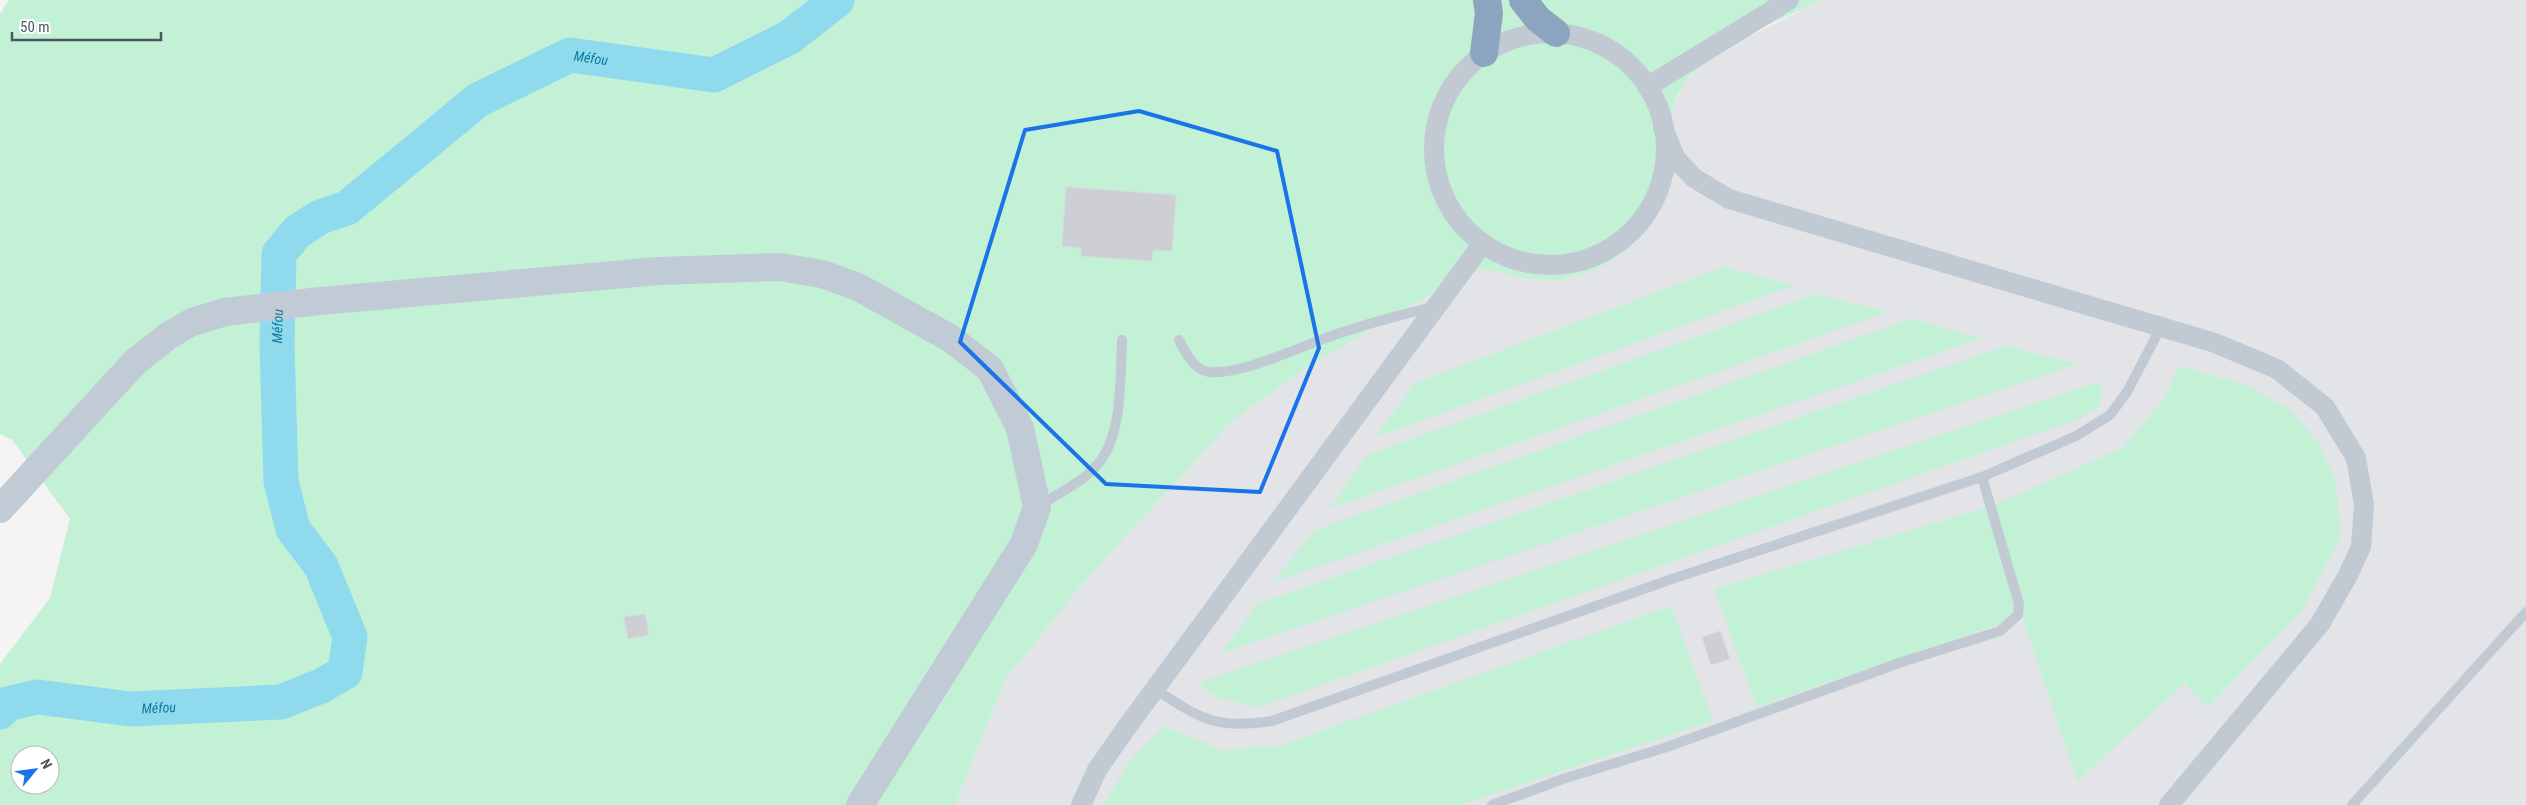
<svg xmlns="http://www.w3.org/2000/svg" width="2526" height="805" viewBox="0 0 2526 805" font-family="'Roboto Condensed',sans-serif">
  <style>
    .airport { fill: #e2e4e7 }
    .green { fill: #c3f1d5; fill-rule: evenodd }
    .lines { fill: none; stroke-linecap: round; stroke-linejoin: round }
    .river { stroke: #90daee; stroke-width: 35 }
    .building { fill: #cdcfd5; stroke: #d7d9de }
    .lane { stroke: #c1cad2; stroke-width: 10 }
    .street { stroke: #c1cad2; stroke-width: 20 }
    .secondary { stroke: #c1cbd6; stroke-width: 28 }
    .highway { stroke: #8ba5c1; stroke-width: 28 }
    .marked { fill: none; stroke: #1a73e8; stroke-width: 4; stroke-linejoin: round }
    .labels { text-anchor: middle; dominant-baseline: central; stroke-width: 4; stroke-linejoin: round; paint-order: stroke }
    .water-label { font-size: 14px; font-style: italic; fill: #0c7c9b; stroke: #fff }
  </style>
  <rect width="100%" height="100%" fill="#f5f3f3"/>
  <polygon class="airport" points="1821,0 2526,0 2526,805 955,805 1005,680 1089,576 1232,421 1306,368 1472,270 1488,269 1504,274 1635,241 1651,222 1661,201 1671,145 1671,111 1683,85 1702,63 1723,50"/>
  <g class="green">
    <path d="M9,0h1812c-42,21 -110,46 -137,84 -16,23 -11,37 -13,61 -5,68 -33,116 -102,133 -37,9 -63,-10 -97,-8l-166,98 -74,53 -143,155 -84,104 -50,125h-955v-141l50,-66 20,-79 -58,-79 -12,-6v-420zM20,755h30v30h-30z"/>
    <polygon points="1723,267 1794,285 1376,437 1415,383"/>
    <polygon points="1816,294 1887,312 1329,509 1367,455"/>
    <polygon points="1911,319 1982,338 1273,582 1315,530"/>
    <polygon points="2006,346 2077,364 1221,653 1259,603"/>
    <polygon points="2178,366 2246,385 2289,409 2318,442 2334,476 2338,503 2340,538 2302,611 2207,708 2185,683 2077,781 2022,616 1757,707 1714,589 1992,506 2123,448 2167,395"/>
    <polygon points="2101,381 2100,404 2081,418 1258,707 1217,698 1198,683"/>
    <polygon points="1671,606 1713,721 1460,805 1104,805 1130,761 1163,726 1225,751 1282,745"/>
  </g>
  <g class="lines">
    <path class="river" id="s1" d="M0,712l7,-8 30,-7 94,12 150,-7 40,-16 24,-14 5,-35 -29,-71 -28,-37 -12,-48 -4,-136 2,-91 18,-22 23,-15 27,-9 131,-108 92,-45 144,20 76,-38 47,-37"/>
  </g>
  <g class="building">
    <polygon points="1066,187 1176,195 1172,251 1153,250 1152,261 1081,256 1081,248 1062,246"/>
    <polygon points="645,614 649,635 628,639 624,617"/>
    <polygon points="1720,631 1730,659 1711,665 1702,637"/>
  </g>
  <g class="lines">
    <g class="lane">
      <path d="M1179,340c6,12 15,30 30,32 32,3 88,-24 120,-35 34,-13 70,-21 106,-31"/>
      <path d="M1038,506c20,-12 45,-24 60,-42 25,-29 22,-87 24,-124"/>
      <path d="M1156,690c45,29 61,40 116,31l397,-141 313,-103 94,-41 34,-21 17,-23 34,-65"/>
      <polyline points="1492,805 1566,778 1667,747 1902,662 2000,631 2018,615 2019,604 1982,477"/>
      <polyline points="2352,805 2526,612"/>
    </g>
    <g class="street">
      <circle cx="1550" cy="149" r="116"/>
      <polyline points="1647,87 1789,0"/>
      <polyline points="1663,128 1676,159 1694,178 1729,199 2215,343 2277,369 2325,407 2356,458 2364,505 2361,547 2348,575 2320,624 2169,805"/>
      <polyline points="1081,805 1097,770 1124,731 1483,243"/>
    </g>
    <polyline class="secondary" points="0,509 135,362 168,336 192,322 225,312 320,301 659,271 780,267 822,274 858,287 950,338 990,369 1020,428 1037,507 1024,544 860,805"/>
    <g class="highway">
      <polyline points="1523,0 1538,19 1556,33"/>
      <polyline points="1484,53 1489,13 1487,0"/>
    </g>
  </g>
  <path class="marked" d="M1139,111l138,40 42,197 -59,144 -154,-8 -146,-142 65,-212z"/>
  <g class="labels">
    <g class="water-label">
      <text stroke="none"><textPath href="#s1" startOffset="1170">Méfou</textPath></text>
      <text stroke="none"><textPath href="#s1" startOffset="720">Méfou</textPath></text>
      <text stroke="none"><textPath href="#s1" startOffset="164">Méfou</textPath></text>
    </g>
  </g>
  <g transform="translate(35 770) rotate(61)"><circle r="24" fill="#ffffff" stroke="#b7bbc0"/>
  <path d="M0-4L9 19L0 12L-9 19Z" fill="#1a73e8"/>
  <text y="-8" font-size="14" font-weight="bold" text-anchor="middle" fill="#4a5661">N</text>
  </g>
  <path d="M12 32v8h149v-8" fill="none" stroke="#4a5661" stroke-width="2.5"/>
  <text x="20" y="32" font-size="15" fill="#4a5661" stroke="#ffffff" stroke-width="4" paint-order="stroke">50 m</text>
</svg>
